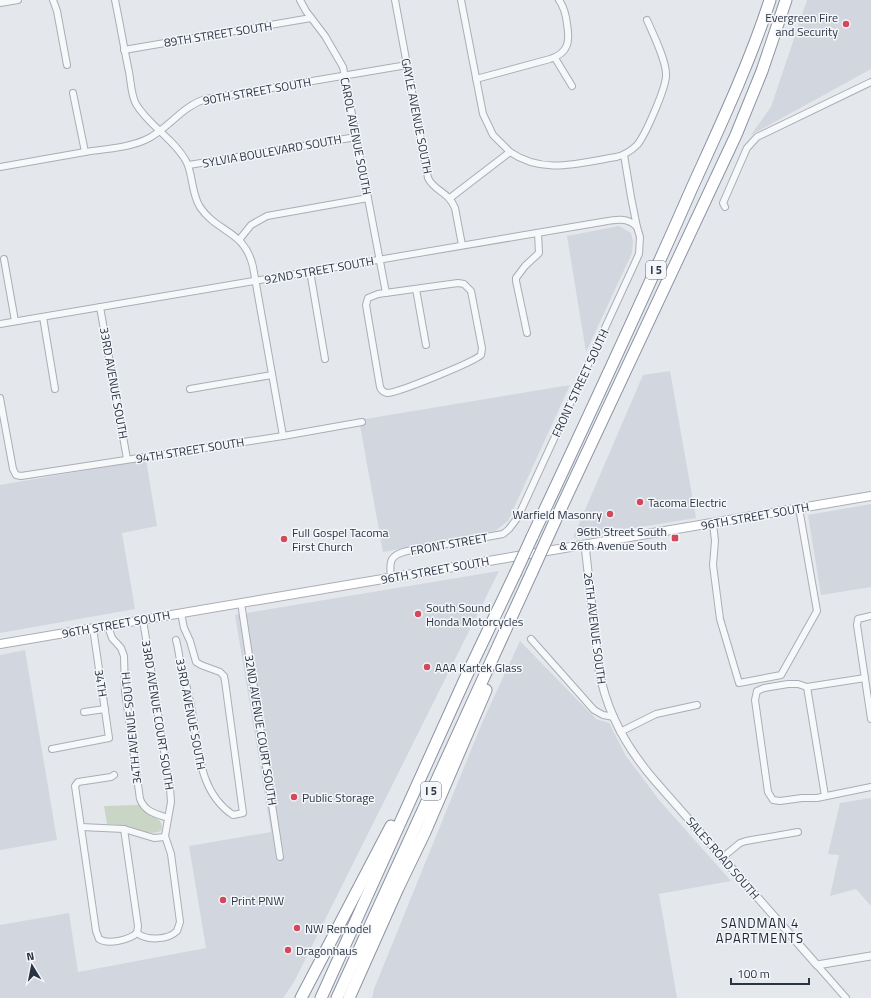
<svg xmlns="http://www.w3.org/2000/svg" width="871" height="998" viewBox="0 0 871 998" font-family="'Titillium Web',sans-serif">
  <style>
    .built { fill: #d2d6de }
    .green { fill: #c9d6c5 }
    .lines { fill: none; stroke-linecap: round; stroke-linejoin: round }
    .minor-casing { stroke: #a9aeb7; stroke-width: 8 }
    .tertiary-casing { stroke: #a9aeb7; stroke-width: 9 }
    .secondary-casing { stroke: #a9aeb7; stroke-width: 10 }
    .motorway-casing { stroke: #8b94a3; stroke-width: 13 }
    .minor { stroke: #f7f8fa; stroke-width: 6 }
    .tertiary { stroke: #f7f8fa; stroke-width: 7 }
    .secondary { stroke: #fff; stroke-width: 8 }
    .motorway { stroke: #fff; stroke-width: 11 }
    .motorway-bridge-casing { stroke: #8b94a3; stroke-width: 13; stroke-linecap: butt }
    .motorway-bridge { stroke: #fff; stroke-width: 11 }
    .poi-dot { fill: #d1495b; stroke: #f4f6f9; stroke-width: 1.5 }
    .labels { text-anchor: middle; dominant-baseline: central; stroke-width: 3; stroke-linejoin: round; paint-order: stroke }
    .shield { fill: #f4f6f9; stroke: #676e7b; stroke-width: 1 }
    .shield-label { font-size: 11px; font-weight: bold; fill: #2b3445 }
    .poi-label { font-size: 12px; fill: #2b3445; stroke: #f4f6f9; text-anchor: start }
    .street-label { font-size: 12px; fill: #2b3445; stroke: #f4f6f9 }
    .neighbourhood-label { font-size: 13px; letter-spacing: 1px; fill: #1d2536; stroke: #f4f6f9 }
  </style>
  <rect width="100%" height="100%" fill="#e4e7ec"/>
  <g class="built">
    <polygon points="807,0 871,0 871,69 751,135 771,107"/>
    <polygon points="619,226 631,233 633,241 632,253 586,352 567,236"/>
    <polygon points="670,371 696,518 573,538 643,375"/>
    <polygon points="570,385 508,521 495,531 383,552 359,420"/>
    <polygon points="146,460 157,526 122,533 135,609 0,633 0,485"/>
    <polygon points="871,504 871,587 821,595 808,515"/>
    <polygon points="499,571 294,982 283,998 0,998 0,925 69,913 78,972 206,948 189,846 271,832 235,615"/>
    <polygon points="520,641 596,719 609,723 626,756 659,800 731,881 659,894 677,998 372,998 374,989 482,723"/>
    <polygon points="25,650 57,840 0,850 0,655"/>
    <polygon points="871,798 871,906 856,889 830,896 839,855 828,854 840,803"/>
  </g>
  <path class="green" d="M139,805l21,16 2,5 -1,5c-12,5 -24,-2 -35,-5 -6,-1 -13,-2 -19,-2l-3,-18z"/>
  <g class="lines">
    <g class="minor-casing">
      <g id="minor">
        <polyline points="53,0 57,11 67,65"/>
        <path d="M115,0c5,24 9,48 14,72 2,10 2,23 7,32 13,22 38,35 50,57 7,12 5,32 14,46 17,26 45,23 53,60l30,169"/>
        <polyline points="300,0 306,11 325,36 343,67 386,293"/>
        <path d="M395,0l33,178c7,14 20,13 27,30l7,37"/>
        <polyline points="461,0 483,114 493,135 510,152"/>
        <polyline points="0,3 18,0"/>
        <polyline points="124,50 311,18"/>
        <polyline points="555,58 572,86"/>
        <path d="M476,79l74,-20c19,-6 20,-18 17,-35 -1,-9 -3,-17 -8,-24"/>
        <polyline points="73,93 85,152"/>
        <polyline points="189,165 356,137"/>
        <path d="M0,167c28,-5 57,-10 85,-15 20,-3 42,-4 60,-12 23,-10 36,-34 61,-41l201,-34"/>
        <path d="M450,198l60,-46c34,23 68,11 106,5 9,-2 15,-6 21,-12 8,-9 30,-59 29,-71 0,-14 -13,-40 -19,-54"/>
        <polyline points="725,207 723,203 747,148 757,137 871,82"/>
        <polyline points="239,240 251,225 267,216 368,198"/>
        <polyline points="4,259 15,321"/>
        <polyline points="310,271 325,359"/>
        <path d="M458,283l6,1 7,7 11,57 -1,7c-7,7 -86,39 -94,38 -4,-1 -6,-3 -7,-6l-14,-82 2,-7 10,-4z"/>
        <polyline points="416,289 426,345"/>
        <polyline points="100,307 127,459"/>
        <polyline points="43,317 55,389"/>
        <path d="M0,324l596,-101c14,-2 30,-8 41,4"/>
        <polyline points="527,333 516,281 516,278 525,266 539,253 538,233"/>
        <polyline points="190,389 272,375"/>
        <polyline points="0,398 13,469 16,475 21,476 283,436 362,422"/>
        <polyline points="713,523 715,541 713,565 720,619 739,683 781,675 817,611 799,508"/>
        <path d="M391,578c-2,-17 -1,-23 16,-27l96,-17 6,-5 9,-12 121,-263 1,-17 -3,-10 -6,-30 -7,-42"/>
        <polyline points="241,603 280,857"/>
        <polyline points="871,616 858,619 857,625 871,719"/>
        <path d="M108,626l4,12 9,10 3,8 1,35 15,108c5,13 16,15 28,19"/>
        <polyline points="531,639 594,710 603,715 614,717"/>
        <path d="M176,640c2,7 3,14 4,21 5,19 10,37 13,56 6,36 7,76 40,98l10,-2 -18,-132 -1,-5 -4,-4 -19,-7 -5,-3 -6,-21 -6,-13 -3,-15"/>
        <polyline points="865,678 807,687 798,684 788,684 764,688 757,691 755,700 768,792 773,800 780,801 802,798 817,798 871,787"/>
        <polyline points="807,687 825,796"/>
        <polyline points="84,712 105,709"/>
        <polyline points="620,732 656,714 697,705"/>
        <polyline points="52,749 109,738 93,628"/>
        <path d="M114,775l-3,2 -33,5 -3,4 21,145 3,8c9,6 30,1 38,-6"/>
        <polyline points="81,827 124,829 154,838 165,837"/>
        <polyline points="124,829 138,926 137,933"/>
        <polyline points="723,857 740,843 746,841 798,832"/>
        <path d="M137,933c10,8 31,7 40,-2l3,-9 -9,-68 -6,-18 6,-34 -1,-14 -27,-168"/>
        <polyline points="817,965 846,998"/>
      </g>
    </g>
    <g class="tertiary-casing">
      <path id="tertiary" d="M585,545l14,124c7,43 29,81 57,113l161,183 54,-9"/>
    </g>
    <g class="secondary-casing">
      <polyline id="secondary" points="0,644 871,496"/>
    </g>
    <g class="motorway-casing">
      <g id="motorway">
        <polyline points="555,521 736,135 762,71 786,0"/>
        <path d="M532,537c54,-115 108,-230 159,-347 28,-62 58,-125 79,-190"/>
        <polyline points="301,998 391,826"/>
        <polyline points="321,998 465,679 515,574"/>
        <polyline points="337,998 532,572"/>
        <polyline points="349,998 398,888 425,832 486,690"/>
      </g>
    </g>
    <use href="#minor" class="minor"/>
    <use href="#tertiary" class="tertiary"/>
    <use href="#secondary" class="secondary"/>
    <use href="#motorway" class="motorway"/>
    <g class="motorway-bridge-casing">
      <g id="motorway-bridge">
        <polyline points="532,572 555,521"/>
        <polyline points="515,574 532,537"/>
      </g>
    </g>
    <use href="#motorway-bridge" class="motorway-bridge"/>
  </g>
  <g class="poi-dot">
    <circle cx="846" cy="24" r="4"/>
    <circle cx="640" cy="502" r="4"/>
    <circle cx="610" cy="514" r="4"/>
    <rect x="671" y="534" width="8" height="8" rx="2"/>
    <circle cx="284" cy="539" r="4"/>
    <circle cx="418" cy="614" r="4"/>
    <circle cx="427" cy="667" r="4"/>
    <circle cx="294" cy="797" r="4"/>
    <circle cx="223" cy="900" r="4"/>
    <circle cx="297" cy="928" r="4"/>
    <circle cx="288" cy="950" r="4"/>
  </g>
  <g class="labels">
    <g class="shield">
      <rect x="646" y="261" width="20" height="18" rx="3"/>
      <rect x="421" y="782" width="20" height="18" rx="3"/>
    </g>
    <g class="shield-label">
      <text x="656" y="270">I 5</text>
      <text x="431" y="791">I 5</text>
    </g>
    <g class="poi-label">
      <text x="838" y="17" text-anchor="end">Evergreen Fire<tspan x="838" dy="14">and Security</tspan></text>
      <text x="648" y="502">Tacoma Electric</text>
      <text x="602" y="514" text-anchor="end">Warfield Masonry</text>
      <text x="667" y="531" text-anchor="end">96th Street South<tspan x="667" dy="14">&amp; 26th Avenue South</tspan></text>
      <text x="292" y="532">Full Gospel Tacoma<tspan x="292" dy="14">First Church</tspan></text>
      <text x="426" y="607">South Sound<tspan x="426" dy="14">Honda Motorcycles</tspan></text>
      <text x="435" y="667">AAA Kartek Glass</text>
      <text x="302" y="797">Public Storage</text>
      <text x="231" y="900">Print PNW</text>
      <text x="305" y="928">NW Remodel</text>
      <text x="296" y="950">Dragonhaus</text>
    </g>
    <g class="street-label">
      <text transform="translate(218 34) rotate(-9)">89TH STREET SOUTH</text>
      <text transform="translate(257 91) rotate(-10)">90TH STREET SOUTH</text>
      <text transform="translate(417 116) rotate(79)">GAYLE AVENUE SOUTH</text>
      <text transform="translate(356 136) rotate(79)">CAROL AVENUE SOUTH</text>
      <text transform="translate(272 151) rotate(-10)">SYLVIA BOULEVARD SOUTH</text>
      <text transform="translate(319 270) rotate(-10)">92ND STREET SOUTH</text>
      <text transform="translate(114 383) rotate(80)">33RD AVENUE SOUTH</text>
      <text transform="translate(580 383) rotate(-65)">FRONT STREET SOUTH</text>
      <text transform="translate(190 450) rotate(-9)">94TH STREET SOUTH</text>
      <text transform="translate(755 516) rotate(-10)">96TH STREET SOUTH</text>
      <text transform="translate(449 544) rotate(-10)">FRONT STREET</text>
      <text transform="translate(435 570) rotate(-10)">96TH STREET SOUTH</text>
      <text transform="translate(116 624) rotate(-10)">96TH STREET SOUTH</text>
      <text transform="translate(595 628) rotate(83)">26TH AVENUE SOUTH</text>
      <text transform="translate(101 683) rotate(81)">34TH</text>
      <text transform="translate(191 714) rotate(79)">33RD AVENUE SOUTH</text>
      <text transform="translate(158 715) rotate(81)">33RD AVENUE COURT SOUTH</text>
      <text transform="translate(131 728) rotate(-96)">34TH AVENUE SOUTH</text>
      <text transform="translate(261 730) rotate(81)">32ND AVENUE COURT SOUTH</text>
      <text transform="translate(723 858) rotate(49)">SALES ROAD SOUTH</text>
    </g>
    <g class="neighbourhood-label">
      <text x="760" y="923">SANDMAN 4<tspan x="760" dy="15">APARTMENTS</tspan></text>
    </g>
  </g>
  <g transform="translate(32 966) rotate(350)" stroke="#f4f6f9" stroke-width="3" paint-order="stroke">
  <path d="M0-3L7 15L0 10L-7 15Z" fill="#2b3445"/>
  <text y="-6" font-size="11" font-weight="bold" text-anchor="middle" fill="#2b3445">N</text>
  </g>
  <path d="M731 978v6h78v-6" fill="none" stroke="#2b3445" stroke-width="2"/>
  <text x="737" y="978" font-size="12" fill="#2b3445" stroke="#f4f6f9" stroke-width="3" paint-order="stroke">100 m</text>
</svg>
